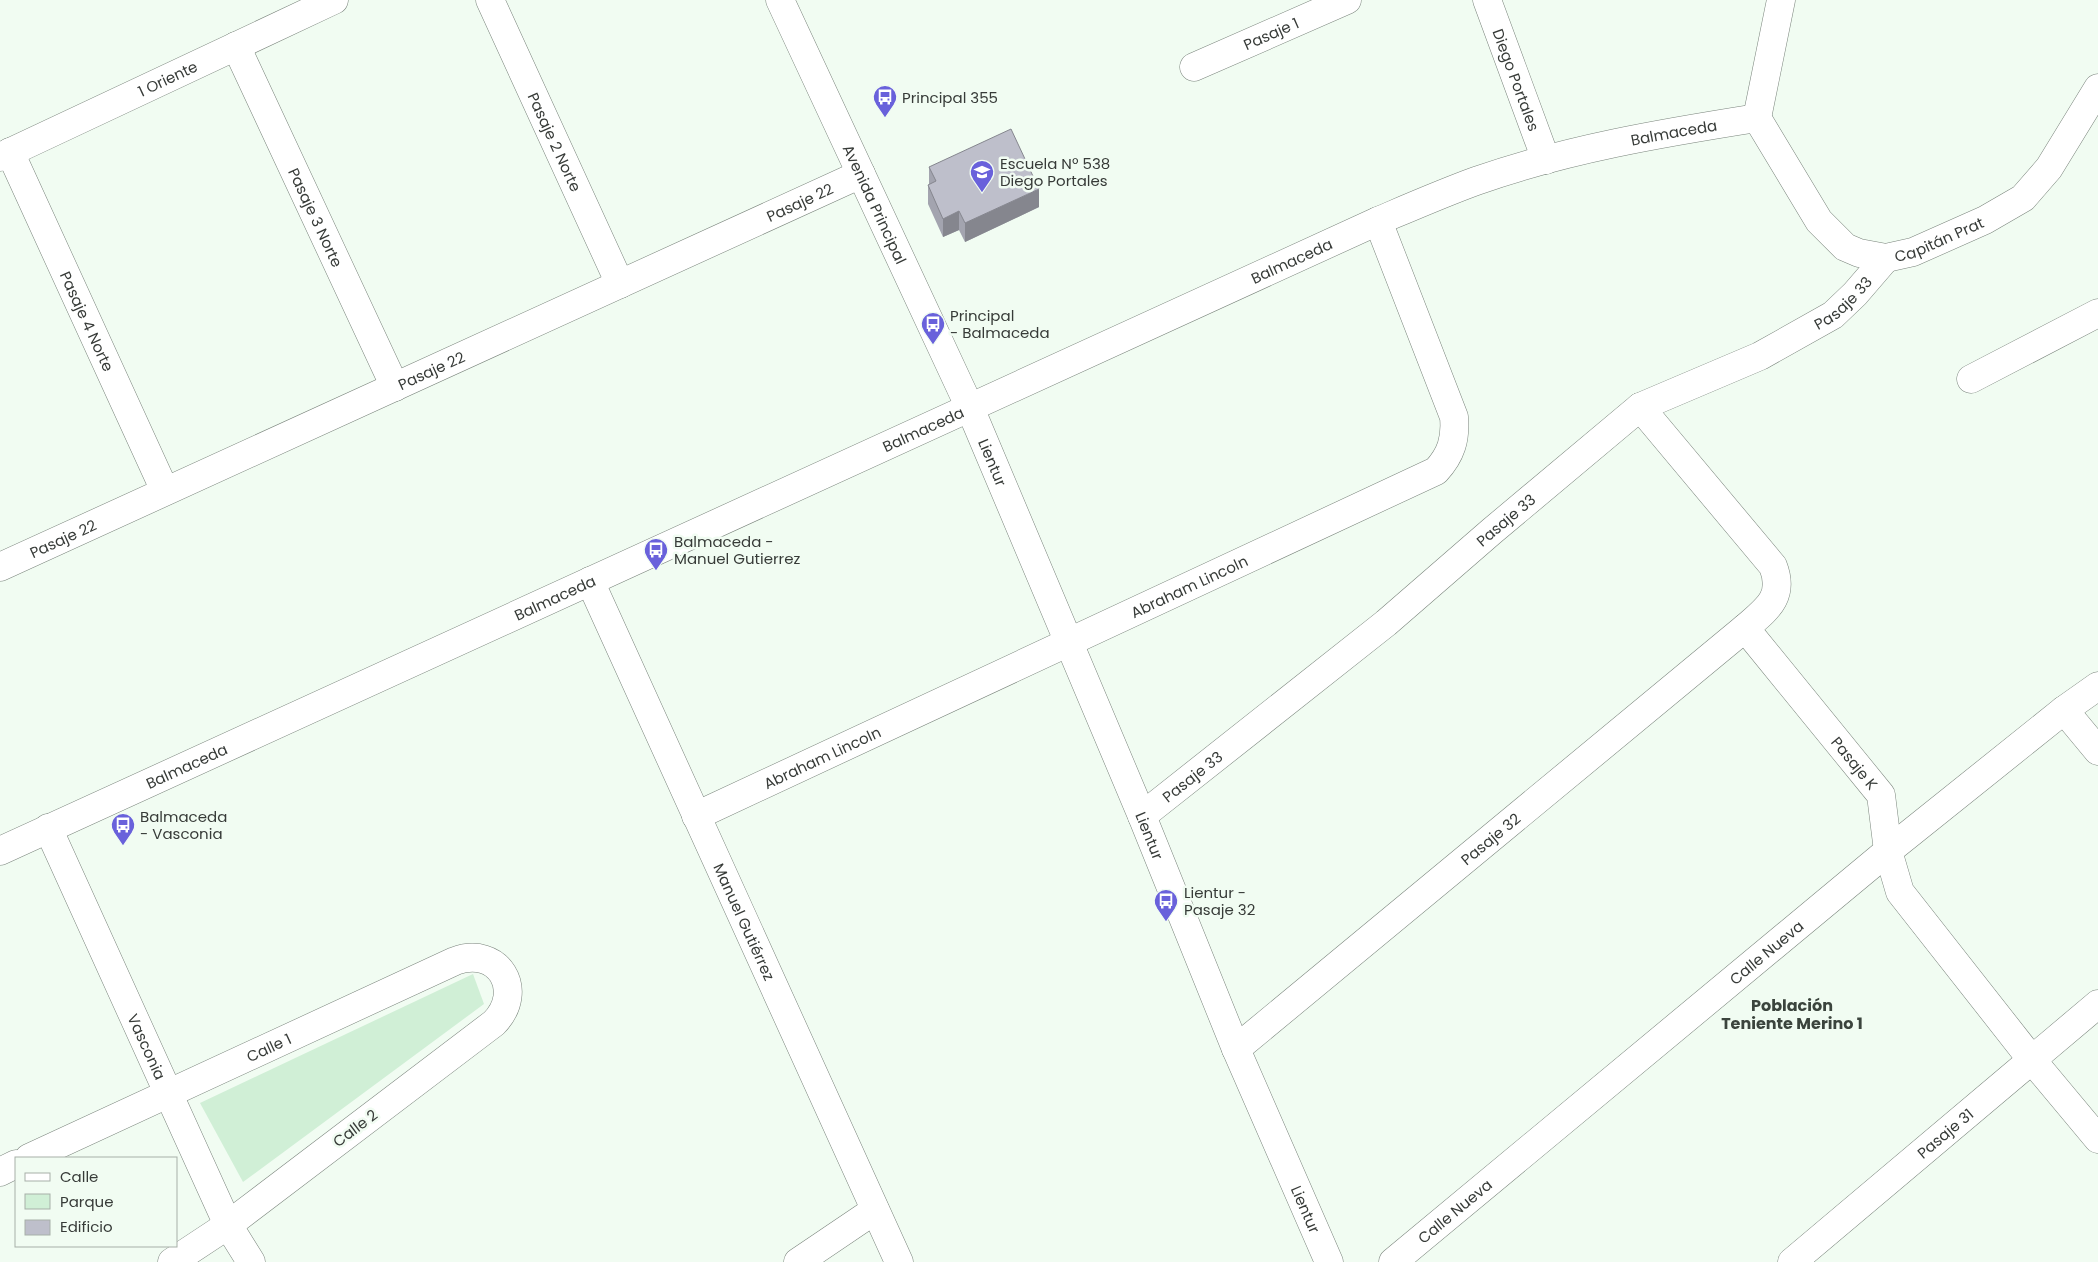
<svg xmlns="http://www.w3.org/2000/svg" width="2098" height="1262" viewBox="0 0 2098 1262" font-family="Poppins,sans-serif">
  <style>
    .green { fill: #d0efd6 }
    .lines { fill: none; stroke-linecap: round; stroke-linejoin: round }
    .street-casing { stroke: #7a847c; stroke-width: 29 }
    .secondary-casing { stroke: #7a847c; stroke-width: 29 }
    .street { stroke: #fff; stroke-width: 28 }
    .secondary { stroke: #fff; stroke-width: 28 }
    .wall { fill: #a3a4af }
    .shaded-wall { fill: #85868e }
    .building { fill: #bebfcb; stroke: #85868e }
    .labels { text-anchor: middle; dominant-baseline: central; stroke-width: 5; stroke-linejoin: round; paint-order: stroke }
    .street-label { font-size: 15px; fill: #373b38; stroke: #f1fcf2 }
    .poi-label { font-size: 15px; fill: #373b38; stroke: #f1fcf2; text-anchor: start }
    .neighbourhood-label { font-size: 16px; font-weight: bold; fill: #3b443d; stroke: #f1fcf2 }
  </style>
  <rect width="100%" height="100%" fill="#f1fcf2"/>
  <polygon class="green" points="473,974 484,1004 243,1182 200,1103"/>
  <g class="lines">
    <g class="street-casing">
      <g id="street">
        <path id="s1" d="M490,0l130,284"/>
        <path id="s2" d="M1487,0l59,160"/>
        <path id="s3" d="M236,46l159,341"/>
        <path id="s4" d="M1194,67l153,-67"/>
        <path id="s5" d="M1757,118l62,103 26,26 14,6 27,5 27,-6 72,-32 38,-22 26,-30 49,-80"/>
        <polyline points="1757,118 1781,0"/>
        <path id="s6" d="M10,152l155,339"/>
        <path id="s7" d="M0,157l334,-157"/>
        <polyline points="1971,379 2098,313"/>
        <path id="s8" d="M0,567l861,-393"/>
        <path id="s9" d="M590,581l309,681"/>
        <path id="s10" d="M1745,628l136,167 7,56 12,41 132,168 66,79"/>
        <polyline points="2064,710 2098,751"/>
        <path id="s11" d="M696,816l740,-345c15,-16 20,-32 18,-54l-76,-196"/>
        <path id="s12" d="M1142,816l244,-193 106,-92 148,-124 120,-51 73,-41 22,-21 31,-36"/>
        <path id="s13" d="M48,828l180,397 23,37"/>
        <path id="s14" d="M0,851l1378,-630c33,-14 65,-28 98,-40 91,-32 186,-48 281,-63"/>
        <path id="s15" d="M1236,1049l509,-421c22,-19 40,-31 28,-62l-133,-159"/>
        <path id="s16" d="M29,1158l426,-197c43,-16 71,29 39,62l-266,202 -56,37"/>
        <polyline points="0,1172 16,1164"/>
        <polyline points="798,1262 875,1210"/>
        <path id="s17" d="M1393,1262l495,-411 176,-141 34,-24"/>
        <path id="s18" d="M1792,1262l306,-258"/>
      </g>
    </g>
    <g class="secondary-casing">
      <g id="secondary">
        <path id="s19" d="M780,0l190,408 172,408 94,233 93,213"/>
      </g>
    </g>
    <use href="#street" class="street"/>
    <use href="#secondary" class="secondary"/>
  </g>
  <polygon class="wall" points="929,167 1039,207 965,242 959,230 943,237 928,204 928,185 929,185"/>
  <g class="shaded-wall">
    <polygon points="1039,189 1039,207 965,242 965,223"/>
    <polygon points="959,211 959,230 943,237 943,219"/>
  </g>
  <polygon class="building" points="1011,129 1039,189 965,223 959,211 943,219 928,185 936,181 929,167"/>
  <defs>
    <g id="bus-pin" transform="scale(1.25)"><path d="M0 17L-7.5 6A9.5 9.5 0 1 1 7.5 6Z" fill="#6961db" stroke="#f1fcf2"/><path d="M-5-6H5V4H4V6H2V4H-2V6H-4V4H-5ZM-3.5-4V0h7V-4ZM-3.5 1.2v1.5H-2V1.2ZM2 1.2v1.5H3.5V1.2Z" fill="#fff"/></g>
    <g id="school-pin" transform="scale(1.25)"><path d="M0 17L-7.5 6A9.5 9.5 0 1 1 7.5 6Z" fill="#6961db" stroke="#f1fcf2"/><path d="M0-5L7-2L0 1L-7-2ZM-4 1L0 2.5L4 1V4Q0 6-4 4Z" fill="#fff"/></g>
  </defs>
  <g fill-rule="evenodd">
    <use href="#bus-pin" x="885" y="97"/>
    <use href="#school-pin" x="982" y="172"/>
    <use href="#bus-pin" x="933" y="324"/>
    <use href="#bus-pin" x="656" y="550"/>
    <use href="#bus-pin" x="123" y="825"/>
    <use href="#bus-pin" x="1166" y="901"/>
  </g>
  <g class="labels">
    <g class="street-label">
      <text stroke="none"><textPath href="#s4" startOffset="84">Pasaje 1</textPath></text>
      <text stroke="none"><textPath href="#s7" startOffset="185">1 Oriente</textPath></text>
      <text stroke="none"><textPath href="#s2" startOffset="85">Diego Portales</textPath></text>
      <text stroke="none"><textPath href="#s14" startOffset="1825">Balmaceda</textPath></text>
      <text stroke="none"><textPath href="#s1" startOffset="156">Pasaje 2 Norte</textPath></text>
      <text stroke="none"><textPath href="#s8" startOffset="879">Pasaje 22</textPath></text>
      <text stroke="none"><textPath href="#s19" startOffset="225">Avenida Principal</textPath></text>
      <text stroke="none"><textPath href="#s3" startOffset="189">Pasaje 3 Norte</textPath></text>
      <text stroke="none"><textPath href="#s5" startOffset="256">Capitán Prat</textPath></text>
      <text stroke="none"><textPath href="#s14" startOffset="1420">Balmaceda</textPath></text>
      <text stroke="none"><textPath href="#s12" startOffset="874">Pasaje 33</textPath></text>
      <text stroke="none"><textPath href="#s6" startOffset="186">Pasaje 4 Norte</textPath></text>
      <text stroke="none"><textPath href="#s8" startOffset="474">Pasaje 22</textPath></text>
      <text stroke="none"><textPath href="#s14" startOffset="1015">Balmaceda</textPath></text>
      <text stroke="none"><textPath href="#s19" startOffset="509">Lientur</textPath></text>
      <text stroke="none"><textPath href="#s12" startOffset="469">Pasaje 33</textPath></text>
      <text stroke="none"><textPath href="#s8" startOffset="69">Pasaje 22</textPath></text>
      <text stroke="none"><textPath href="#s11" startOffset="544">Abraham Lincoln</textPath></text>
      <text stroke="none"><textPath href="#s14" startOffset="610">Balmaceda</textPath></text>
      <text stroke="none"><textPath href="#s11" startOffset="139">Abraham Lincoln</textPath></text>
      <text stroke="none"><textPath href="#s10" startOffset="174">Pasaje K</textPath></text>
      <text stroke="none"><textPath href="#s14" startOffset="205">Balmaceda</textPath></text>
      <text stroke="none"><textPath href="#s12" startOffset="64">Pasaje 33</textPath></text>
      <text stroke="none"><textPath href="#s19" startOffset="914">Lientur</textPath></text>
      <text stroke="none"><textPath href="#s15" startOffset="330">Pasaje 32</textPath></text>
      <text stroke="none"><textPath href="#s9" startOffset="374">Manuel Gutiérrez</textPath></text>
      <text stroke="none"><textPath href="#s17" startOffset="485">Calle Nueva</textPath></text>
      <text stroke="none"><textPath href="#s13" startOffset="240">Vasconia</textPath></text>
      <text stroke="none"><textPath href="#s16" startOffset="264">Calle 1</textPath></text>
      <text transform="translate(355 1128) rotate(-37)">Calle 2</text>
      <text stroke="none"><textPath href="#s18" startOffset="200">Pasaje 31</textPath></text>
      <text stroke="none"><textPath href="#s19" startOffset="1319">Lientur</textPath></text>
      <text stroke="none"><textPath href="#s17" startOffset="80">Calle Nueva</textPath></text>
    </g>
    <g class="poi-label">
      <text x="902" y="97">Principal 355</text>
      <text x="1000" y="163">Escuela Nº 538<tspan x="1000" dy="17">Diego Portales</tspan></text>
      <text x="950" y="315">Principal<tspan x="950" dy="17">- Balmaceda</tspan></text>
      <text x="674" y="541">Balmaceda -<tspan x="674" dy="17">Manuel Gutierrez</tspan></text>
      <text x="140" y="816">Balmaceda<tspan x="140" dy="17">- Vasconia</tspan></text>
      <text x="1184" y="892">Lientur -<tspan x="1184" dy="17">Pasaje 32</tspan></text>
    </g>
    <g class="neighbourhood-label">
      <text x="1792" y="1005">Población<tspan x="1792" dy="18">Teniente Merino 1</tspan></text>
    </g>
  </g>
  <rect x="15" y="1157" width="162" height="90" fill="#f1fcf2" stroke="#a7afa8"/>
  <rect x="25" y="1173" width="25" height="8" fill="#ffffff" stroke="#a7afa8"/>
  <text x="60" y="1182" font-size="15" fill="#373b38">Calle</text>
  <rect x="25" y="1194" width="25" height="15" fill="#d0efd6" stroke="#a7afa8"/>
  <text x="60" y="1207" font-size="15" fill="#373b38">Parque</text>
  <rect x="25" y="1220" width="25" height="15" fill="#bebfcb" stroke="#a7afa8"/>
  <text x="60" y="1232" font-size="15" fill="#373b38">Edificio</text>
</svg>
